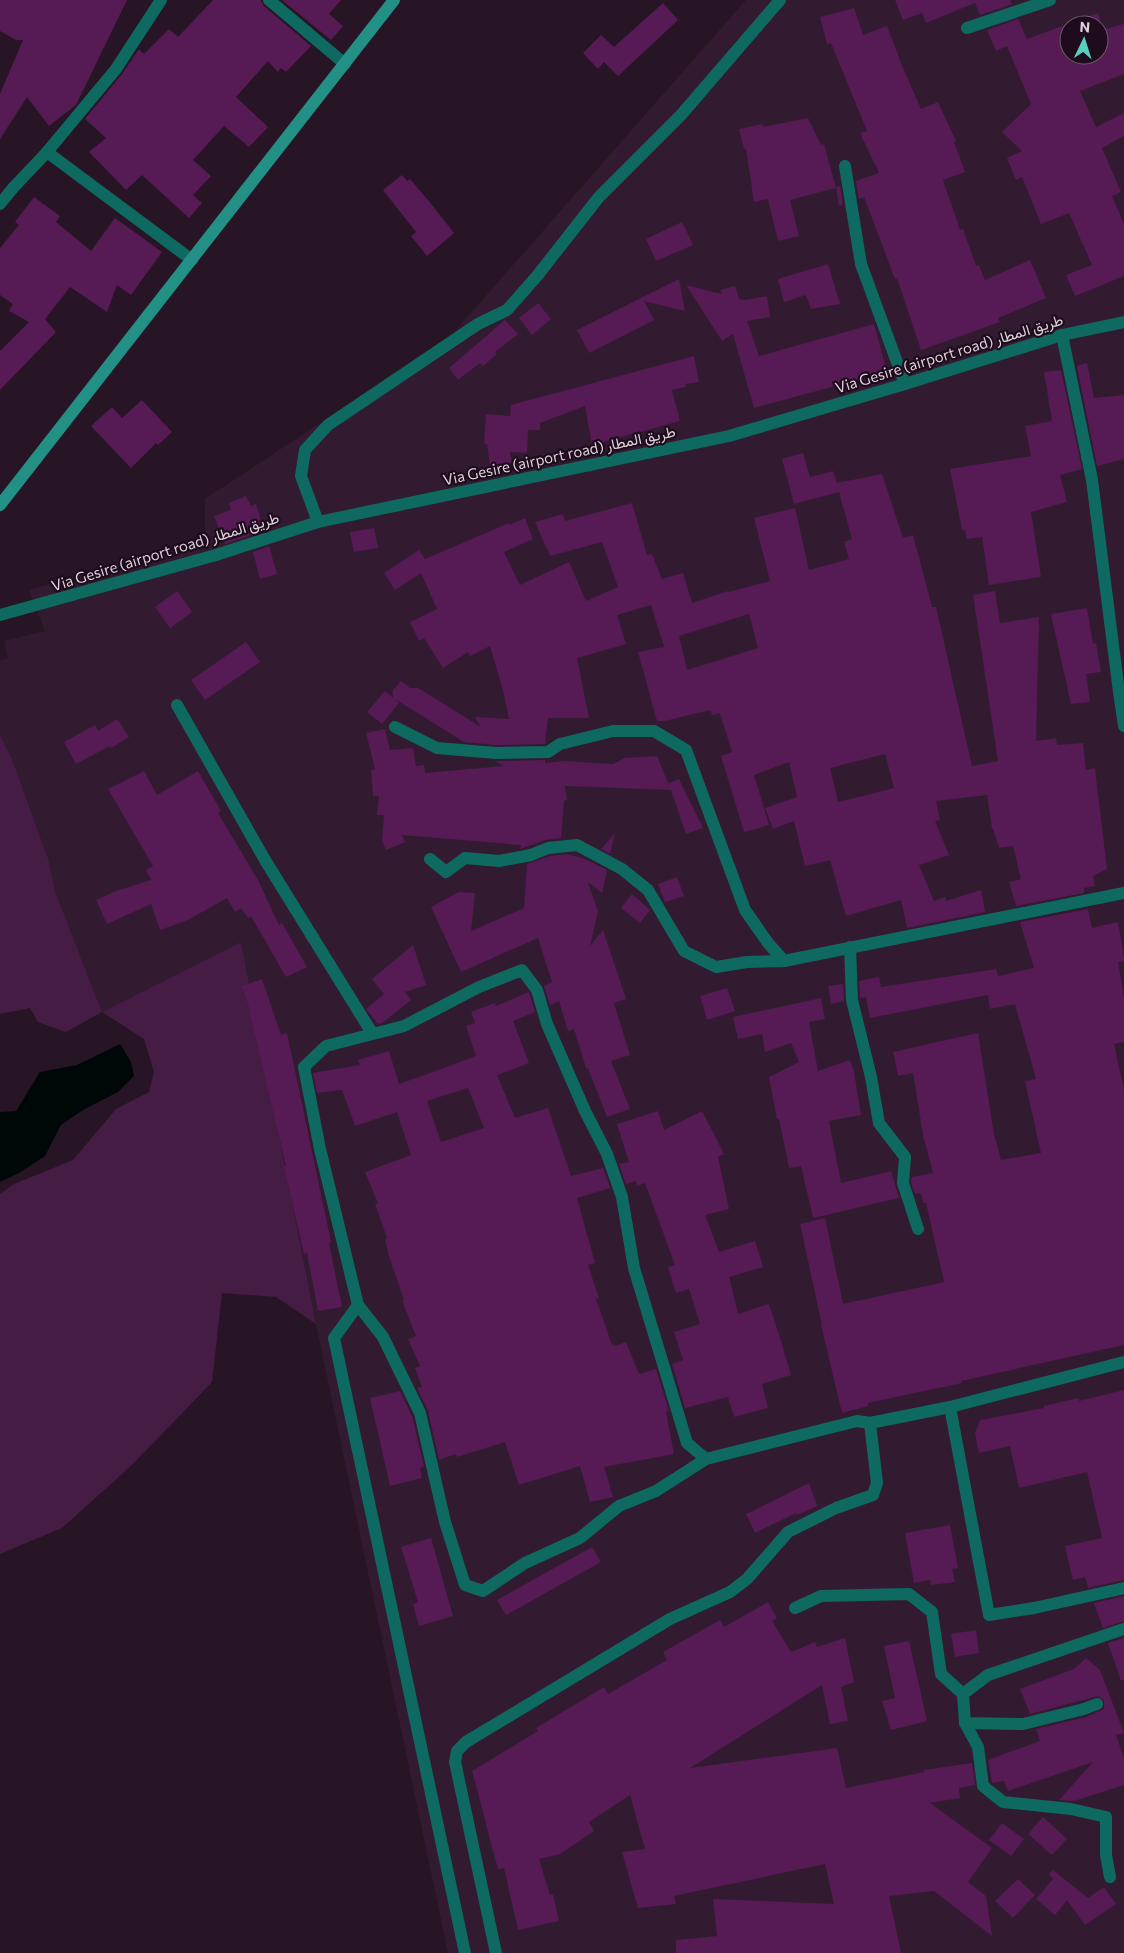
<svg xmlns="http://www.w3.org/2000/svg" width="1124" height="1953" viewBox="0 0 1124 1953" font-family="Commissioner,Vazirmatn,sans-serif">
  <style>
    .built { fill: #321b31; fill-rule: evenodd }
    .green { fill: #451c43 }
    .water { fill: #000807 }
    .building { fill: #561a54; fill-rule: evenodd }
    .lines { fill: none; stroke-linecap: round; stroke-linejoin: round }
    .lane { stroke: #0e6960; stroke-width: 12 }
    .street { stroke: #0e6960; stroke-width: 12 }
    .secondary { stroke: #239085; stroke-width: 12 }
    .labels { text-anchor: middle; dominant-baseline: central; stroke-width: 4.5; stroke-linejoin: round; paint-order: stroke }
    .street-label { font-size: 15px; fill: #ded1dc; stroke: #1e0c1d }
  </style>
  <rect width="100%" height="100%" fill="#271526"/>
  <path class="built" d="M746,0h378v1953h-676l-132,-629 -75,-382 -139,70 -47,-121 -6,-30 -37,-102 -12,-24v-75l8,-2 -4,-17 41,-10 -16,-41 176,-53v-38l243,-160zM1069,25h30v30h-30z"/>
  <polygon class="green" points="0,735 12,759 49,861 55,891 102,1012 241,942 316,1324 276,1297 222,1293 212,1382 132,1465 62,1528 0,1554 0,1194 14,1184 73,1160 116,1109 149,1092 154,1072 144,1039 102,1012 66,1032 38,1022 30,1008 0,1014"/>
  <polygon class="water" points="120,1044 131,1062 134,1076 118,1092 83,1110 61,1125 45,1156 19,1173 0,1182 0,1112 16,1111 40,1072 77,1065"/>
  <g class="building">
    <polygon points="0,0 127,0 76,105 49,126 27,97 0,139 0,94 23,40 16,40 0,31"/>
    <polygon points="213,0 261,0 264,6 311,46 286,72 281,68 278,72 268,61 236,97 268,127 249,147 224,126 193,160 211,176 193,195 202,203 189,218 142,175 126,190 89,152 106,138 85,119 122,74 139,49 144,54 169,29 178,37"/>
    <polygon points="282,0 341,0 329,14 343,26 331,40"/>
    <polygon points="895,0 1010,0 1012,4 980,15 975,3 926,23 922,13 903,20"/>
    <polygon points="663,3 678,20 618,76 604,62 598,69 583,53 601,35 614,47"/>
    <polygon points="854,8 863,35 887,26 901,63 921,109 938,102 956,141 954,142 965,172 943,180 960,230 963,229 976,266 979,265 985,280 1030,260 1046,298 998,318 1000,322 921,350 897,278 895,279 864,197 859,199 856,181 879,173 860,133 867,131 831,43 827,44 820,17"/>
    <path d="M1098,13l5,17 21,-6v50l-44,17 16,36 28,-14v23l-22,12 19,44 -9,4 12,28v52l-49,20 -9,-21 26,-10 -23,-52 -28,11 -19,-47 -6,3 -9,-22 15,-7 -20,-19 29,-28 -24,-58 -11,5 -9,-21 31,-11 9,20zM1069,25h30v30h-30z"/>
    <polygon points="808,118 821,145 824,144 836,188 790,200 799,236 778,241 768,199 754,202 746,149 744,149 739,129 763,124 763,127"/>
    <polygon points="402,175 407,181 410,179 428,200 454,233 427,256 411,236 416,232 383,190"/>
    <polygon points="840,186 843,204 839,206 836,187"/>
    <polygon points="34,197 60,216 56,222 91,251 115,218 162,252 131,295 117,285 107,312 70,287 45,319 56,332 0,390 0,351 29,322 9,311 13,304 0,295 0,248 19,225 15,222"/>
    <polygon points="682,222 693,245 656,261 646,239"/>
    <polygon points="828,264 840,304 811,309 806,295 784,302 778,279"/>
    <polygon points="679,279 685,311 644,301 654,320 589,353 577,330"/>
    <polygon points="686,285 722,294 720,290 735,286 739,299 745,300 767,296 770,317 747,321 759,356 874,324 887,372 754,408 733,334 722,341"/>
    <polygon points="538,303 551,319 532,335 519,318"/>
    <polygon points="505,320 518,334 495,352 497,354 483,366 480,363 458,380 449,368"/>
    <polygon points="694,356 699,382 685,384 686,387 672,390 680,421 592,445 585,406 540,423 540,430 528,430 527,453 510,452 512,463 490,466 487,444 484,444 486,414 510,416 511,405"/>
    <polygon points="1087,363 1094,398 1124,395 1124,459 1097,466 1077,366"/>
    <polygon points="1061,370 1082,469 1060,475 1067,502 1031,512 1041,577 989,585 982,537 967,539 965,530 962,530 950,469 1031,456 1025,426 1052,421 1044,372"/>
    <polygon points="142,400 172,432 158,445 156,443 131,468 91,426 112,407 122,418"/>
    <path d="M803,453l7,24 23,-6 4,12 45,-9 21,64 10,-3 19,72h4l36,159 26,-5 -25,-166 22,-4 5,32 39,-6 -3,124 20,-3 1,7 26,-2 3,27 9,-2 12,101 -14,7 2,10 -11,2v5l-68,13 -7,-24 12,-3 -8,-33 -14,2 -6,-20 -1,1 -5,-34 -51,6 4,19 -5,1 14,34 -30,10 15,36 11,-4 1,4 35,-11 4,22 -78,16 -6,-28 -55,16 -16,-56 -25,6 -11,-45 -21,8 -8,-21 32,-11 -8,-35 -35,13 15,50 -25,7 -23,-76 11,-4 -12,-39 -8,2 -2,-5 -45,11h-8l-19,-69 26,-5 -13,-42 -34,10 9,29 -49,14 12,60h-41l-3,26 -49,1 -32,-3 -69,-43 4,4 -17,21 -15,-12 18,-21 8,7v-8l8,-9 9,7h8l63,39 -6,-10 34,2 -5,-25 -14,-48 -20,10 -2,-4 -25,16 -19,-30 -5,3 -9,-19 27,-13 -16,-36 -26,17 -11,-17 35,-23 6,9 84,-36v2l16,-7 8,21 -29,13 16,33 49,-23 17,39 32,-14 -16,-45 -52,14 -15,-34 28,-8 2,7 67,-18 15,52 5,-1 10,25 21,-6 9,30 36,-12 1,1 41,-11 -16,-63 41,-10 14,62 40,-11 -5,-17 8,-3 -13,-47 -45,12 -12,-45zM749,614l9,34 -71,22 -8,-34zM885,754l9,34 -56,14 -8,-34z"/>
    <polygon points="246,496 251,506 256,504 264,531 225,544 214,516 231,510 229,503"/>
    <polygon points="374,528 378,548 354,552 350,532"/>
    <polygon points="269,546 277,574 260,579 253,552"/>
    <polygon points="177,591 192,612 170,628 155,607"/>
    <polygon points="1087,608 1093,644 1096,643 1101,672 1086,674 1090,702 1071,704 1051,614"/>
    <polygon points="246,642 260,662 205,700 191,680"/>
    <polygon points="117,719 129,737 111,748 110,746 76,764 64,742 95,725 98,731"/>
    <polygon points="385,729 390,750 413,748 416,766 424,765 425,773 504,766 495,761 545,760 545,763 565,761 613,764 625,758 657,756 669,785 669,783 679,779 703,828 686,834 671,790 565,786 567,800 564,801 561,838 545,840 520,849 521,845 402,835 405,842 386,850 382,840 384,815 377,815 379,796 373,796 371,770 375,769 366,733"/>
    <polygon points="144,771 157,795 198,771 221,811 218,813 258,880 279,925 282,923 307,967 286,977 251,916 248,918 241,908 235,912 227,898 188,920 160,930 151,904 107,924 96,900 116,891 151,880 146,870 153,866 108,789"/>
    <polygon points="615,833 610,854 601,849"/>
    <polygon points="567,854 585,859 607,870 602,893 588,882 598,912 590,946 603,930 626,999 614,1003 630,1055 611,1061 630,1109 607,1117 588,1068 586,1068 574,1029 568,1031 559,1001 550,1005 544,986 552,982 538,938 461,972 431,907 459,892 475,893 471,931 524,908 527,864 550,856"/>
    <polygon points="677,877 684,896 665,902 658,884"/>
    <polygon points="632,894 650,910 640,923 621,908"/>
    <polygon points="1088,909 1092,928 1118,922 1124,957 1124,961 1118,962 1124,997 1124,1042 1114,1044 1124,1090 1124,1345 961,1381 962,1383 868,1403 868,1406 842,1413 821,1325 822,1325 800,1224 825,1218 843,1304 944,1282 926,1203 923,1203 921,1193 915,1194 911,1182 912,1177 933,1173 923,1135 913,1073 898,1076 893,1052 978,1033 994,1134 1001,1160 1041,1153 1025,1081 1036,1079 1015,1004 990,1009 988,995 870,1018 866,997 860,998 859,981 879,977 881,987 996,969 998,976 1034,968 1020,922"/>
    <polygon points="413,945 426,985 405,992 411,1000 382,1023 378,1024 366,1009 384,994 372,979"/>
    <polygon points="262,979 281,1035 287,1033 331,1242 329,1243 342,1307 318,1311 307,1253 304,1254 284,1167 286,1166 250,1014 251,1014 242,986"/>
    <polygon points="843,984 844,1001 831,1004 828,986"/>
    <polygon points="727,988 735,1011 707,1020 700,996"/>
    <path d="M529,992l6,20 -22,9 16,42 -32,12 18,43 33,-10 23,68 32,-8 7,20 -33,10 18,65 -7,2 11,33 -3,1 16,46 2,-1 1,2 11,-4 13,32 17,-5 13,42 -3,1 8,42 -70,13 9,30 -23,5 -10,-36 -61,19 -14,-43 -48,15 -1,-3 -17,6 -11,-49 -11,-23 5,-1 -7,-19 5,-2 -12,-27 8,-3 -14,-35 2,-1 -15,-44 -4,-17 2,-1 -12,-34 3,-1 -13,-31 46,-17 -14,-43 -42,14 -13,-36 -25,3 -4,-20 47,-8 -2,-5 31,-9 10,33 45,-16 32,-12 -10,-30 9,-3 -4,-11 24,-9 1,3zM468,1088l16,40 -43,14 -14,-41z"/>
    <polygon points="821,998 825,1019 809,1022 818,1071 850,1060 854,1072 861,1115 829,1121 841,1183 891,1171 899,1198 813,1218 801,1166 789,1168 779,1119 777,1119 769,1077 799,1062 791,1043 765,1052 762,1034 738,1039 733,1017"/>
    <polygon points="658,1111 664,1130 702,1111 724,1154 718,1157 729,1209 705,1215 719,1252 755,1241 763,1267 729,1277 738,1314 769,1304 780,1338 791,1375 762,1384 768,1408 734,1417 728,1397 685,1408 672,1364 683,1360 674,1332 700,1324 689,1289 676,1293 668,1267 675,1265 645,1183 637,1186 636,1181 626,1184 619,1164 629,1162 617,1124"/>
    <polygon points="1124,1390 1124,1580 1088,1588 1085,1577 1073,1580 1065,1546 1102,1538 1087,1472 1019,1488 1010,1446 979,1453 975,1433 980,1420 1044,1408 1044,1406 1078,1398 1079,1401"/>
    <polygon points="400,1391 412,1416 424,1466 420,1468 422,1478 390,1486 370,1398"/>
    <polygon points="809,1483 817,1506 797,1515 796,1513 755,1533 746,1514"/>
    <polygon points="950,1525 958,1568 952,1569 955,1582 931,1585 930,1580 914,1583 905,1533"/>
    <polygon points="431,1538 453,1616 419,1626 413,1604 418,1602 401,1547"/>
    <polygon points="592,1547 601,1562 506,1615 497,1600"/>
    <polygon points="1124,1596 1124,1621 1103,1628 1094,1603"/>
    <polygon points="768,1602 777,1618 772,1621 791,1652 815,1642 817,1647 845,1638 854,1682 841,1687 848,1721 830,1724 822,1685 690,1768 837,1748 846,1788 924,1772 924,1770 972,1763 975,1785 959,1788 960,1798 930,1803 992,1848 968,1882 986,1896 992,1936 934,1891 889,1896 901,1953 676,1953 676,1940 717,1936 713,1899 834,1904 825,1864 674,1896 676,1904 638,1908 622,1852 645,1849 630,1795 589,1822 594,1831 560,1854 539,1859 550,1895 553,1894 559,1921 518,1930 504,1868 498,1869 472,1771 538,1731 536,1728 604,1687 608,1694 667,1660 663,1652 720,1620 724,1627"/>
    <polygon points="976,1630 979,1653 955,1657 951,1634"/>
    <polygon points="1124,1638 1124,1680 1121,1681 1108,1643"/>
    <polygon points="909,1641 927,1721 891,1730 882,1701 895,1698 884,1646"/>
    <polygon points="1086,1658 1100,1670 1124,1733 1116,1735 1124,1758 1124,1785 1074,1801 1059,1800 1093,1762 1008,1791 1004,1781 992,1783 988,1760 1040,1741 1036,1729 1086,1717 1104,1709 1104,1701 1098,1696 1030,1714 1020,1689 1074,1669"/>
    <polygon points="1043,1817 1067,1839 1052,1855 1028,1834"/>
    <polygon points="1002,1823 1024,1839 1011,1856 989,1840"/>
    <polygon points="1053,1870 1088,1898 1104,1887 1116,1904 1085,1925 1067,1900 1055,1915 1036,1899 1053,1879 1049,1874"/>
    <polygon points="1018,1879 1035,1895 1013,1918 995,1901"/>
  </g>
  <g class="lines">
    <g class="lane">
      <polyline points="967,28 1050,0"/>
      <polyline points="795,1608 821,1596 909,1594 932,1612 941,1674 963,1694"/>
    </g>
    <g class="street">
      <polyline points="269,0 345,64"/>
      <polyline points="47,152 192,260"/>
      <polyline points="845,166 861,264 905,384"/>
      <polyline points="0,204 13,188 47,152 116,69 161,0"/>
      <polyline points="1062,335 1092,480 1119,692 1124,692"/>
      <polyline points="318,522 301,476 305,450 328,425 478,324 507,310 537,276 599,197 681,115 780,0"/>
      <polyline points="0,615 216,555 318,522 729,436 905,384 1062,335 1124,322"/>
      <polyline points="1119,692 1124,726"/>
      <polyline points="177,705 265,860 372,1033"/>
      <polyline points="395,727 437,748 496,753 548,752 560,744 613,731 654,731 686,750 745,910 768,943 784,961 1124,893"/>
      <polyline points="430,859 446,872 465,858 499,861 531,855 548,848 577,845 622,869 648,890 684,951 716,967 747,962 784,961"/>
      <polyline points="850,947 852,1000 871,1077 879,1123 905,1157 903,1183 918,1229"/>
      <polyline points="358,1305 334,1338 465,1953"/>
      <polyline points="950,1407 989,1615 1034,1608 1124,1588"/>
      <polyline points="706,1459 656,1491 619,1506 580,1538 525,1563 483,1591 465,1585 445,1522 420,1413 383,1337 358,1305 320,1149 304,1067 326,1046 404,1026 479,987 522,970 537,990 547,1024 585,1111 607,1154 622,1197 634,1268 687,1443 706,1459 857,1421 870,1423 950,1407 1124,1362"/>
      <polyline points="1097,1704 1084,1709 1023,1724 965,1723 963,1694 988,1675 1124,1629"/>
      <polyline points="965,1723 978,1747 983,1786 1003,1802 1071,1809 1106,1817 1106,1855 1110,1877"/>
      <polyline points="496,1953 455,1762 457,1751 466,1742 670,1619 730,1592 747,1579 788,1532 836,1508 873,1495 877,1483 870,1423"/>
    </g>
    <polyline class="secondary" points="0,505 394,0"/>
  </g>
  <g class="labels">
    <g class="street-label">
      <text transform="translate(949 353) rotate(-17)">Via Gesire (airport road) طريق المطار</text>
      <text transform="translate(559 455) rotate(-12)">Via Gesire (airport road) طريق المطار</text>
      <text transform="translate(165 551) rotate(-17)">Via Gesire (airport road) طريق المطار</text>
    </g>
  </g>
  <g transform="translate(1084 40) rotate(4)"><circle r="24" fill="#1e0c1d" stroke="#6b5b69"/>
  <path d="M0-4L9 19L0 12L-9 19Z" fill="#58cec0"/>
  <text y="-8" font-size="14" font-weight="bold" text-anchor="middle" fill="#ded1dc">N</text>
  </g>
</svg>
